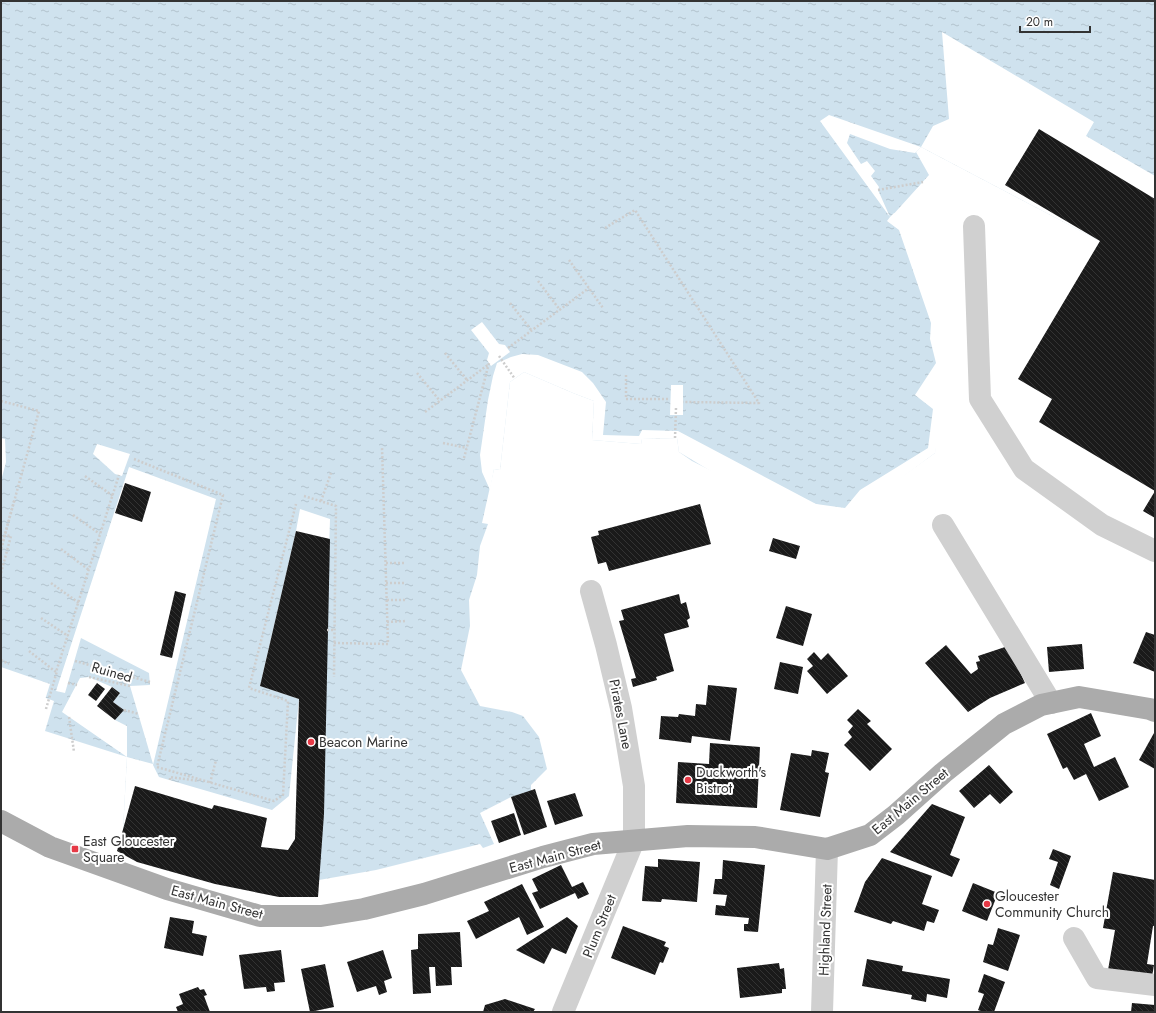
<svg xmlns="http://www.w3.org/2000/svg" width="1156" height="1013" viewBox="0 0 1156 1013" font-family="Jost,sans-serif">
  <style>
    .water { fill: url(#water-ripples) }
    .pier { fill: #fff }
    .building { fill: url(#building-back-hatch) }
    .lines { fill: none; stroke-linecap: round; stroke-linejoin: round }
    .path { stroke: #cdcdcd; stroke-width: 2.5; stroke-dasharray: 2 2; stroke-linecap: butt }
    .minor { stroke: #d0d0d0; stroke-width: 22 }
    .major { stroke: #ababab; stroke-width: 22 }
    .path-bridge { stroke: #cdcdcd; stroke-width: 2.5; stroke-dasharray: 2 2; stroke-linecap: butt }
    .poi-dot { fill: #e63946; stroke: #fff; stroke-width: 1.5 }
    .labels { text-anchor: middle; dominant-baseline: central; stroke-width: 4; stroke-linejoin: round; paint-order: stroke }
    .street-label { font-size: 14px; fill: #333; stroke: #fff }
    .poi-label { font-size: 14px; fill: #333; stroke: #fff; text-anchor: start }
  </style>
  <defs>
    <pattern id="water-ripples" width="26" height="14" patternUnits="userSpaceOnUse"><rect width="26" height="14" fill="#cfe2ee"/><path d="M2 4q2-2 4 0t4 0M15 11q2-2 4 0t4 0" fill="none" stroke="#b2c2cd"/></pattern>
    <pattern id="building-back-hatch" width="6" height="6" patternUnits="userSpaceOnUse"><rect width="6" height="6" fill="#1a1a1a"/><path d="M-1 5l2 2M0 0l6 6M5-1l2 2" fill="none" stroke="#333"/></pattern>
  </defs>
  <rect width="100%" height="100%" fill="#fff"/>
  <polygon class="water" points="1,1 1155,1 1155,274 1100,241 921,147 916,152 929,175 891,217 907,230 935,329 933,339 941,363 927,392 937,406 935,453 850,514 726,478 692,461 679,452 677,438 642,439 641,444 592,440 594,401 573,393 524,372 510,382 500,470 494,469 482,523 488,524 480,546 477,575 469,600 470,626 461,670 480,706 512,712 523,716 539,737 547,769 531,785 531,791 511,797 480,813 494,844 483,848 480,844 376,870 319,880 123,831 127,757 45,731 54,701 1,681 1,481 6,462 5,439 1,438"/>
  <g class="pier">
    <polygon points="942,32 1094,122 1086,136 1155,176 1155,274 1100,241 921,147 915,153 890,149 850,134 847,143 861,164 867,161 875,171 871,176 879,187 878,190 890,217 894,213 896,214 893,217 908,229 927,296 937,328 935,339 943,363 929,392 939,406 941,419 935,453 850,516 828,520 782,507 729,482 679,452 677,438 642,439 641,444 592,440 594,401 573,393 524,372 510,382 500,470 494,469 490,490 482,472 480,455 488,400 493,376 497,363 511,357 522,354 538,355 582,372 593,383 606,402 603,435 639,436 642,430 678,431 816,504 845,508 860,490 928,448 933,409 915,395 936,363 930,339 931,323 899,230 887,221 890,217 820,121 829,115 921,147 933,126 949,119"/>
    <polygon points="482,322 499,344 505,345 510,352 491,366 487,360 489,353 471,330"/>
    <polygon points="671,385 683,385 683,415 670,415"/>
    <polygon points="97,444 130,454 122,476 115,474 93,454"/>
    <polygon points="129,467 216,499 153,765 159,777 272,810 289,796 299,699 260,686 296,531 300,509 330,519 319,880 123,831 127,757 62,712 80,678 89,677 112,687 120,693 113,702 124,710 115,720 127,726 127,757 153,764 130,686 150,685 149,673 81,638 65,693 56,691"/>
    <polygon points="1,667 50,684 45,700 1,683"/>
  </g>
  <g class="building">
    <polygon points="1039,129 1155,199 1155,518 1143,511 1155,491 1039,422 1052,399 1018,379 1100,241 1005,185"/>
    <polygon points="125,483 151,492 142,522 115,513"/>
    <polygon points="700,504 711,544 609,571 606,562 598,564 591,537 599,535 598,531"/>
    <polygon points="296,531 330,539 324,814 318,897 279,897 215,884 137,862 117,851 135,786 212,809 214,805 267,818 261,847 288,850 295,839 299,699 260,686"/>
    <polygon points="773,538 800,546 796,559 769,551"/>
    <polygon points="175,591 186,594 172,658 160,655"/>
    <polygon points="679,594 681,604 686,602 690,618 687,620 689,627 664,634 674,671 656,677 657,680 633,687 631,679 636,678 619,621 624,620 621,610"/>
    <polygon points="786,606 812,614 803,646 776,638"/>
    <polygon points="1146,632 1155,635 1155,672 1133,663"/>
    <polygon points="1082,644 1084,669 1049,672 1047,647"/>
    <polygon points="946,645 971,674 978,669 976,662 980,661 978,656 1008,646 1025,683 990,698 968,712 925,663"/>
    <polygon points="814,652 821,660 828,653 848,676 827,694 807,671 813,666 807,659"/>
    <polygon points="780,662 803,667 798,694 774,689"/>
    <polygon points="97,683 105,689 96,701 88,695"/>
    <polygon points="708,685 737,688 730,741 692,736 691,743 659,739 661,716 678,717 679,714 695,716 696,704 706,705"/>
    <polygon points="112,687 120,693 113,702 124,710 115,720 97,706"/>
    <polygon points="858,709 871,721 867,724 892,749 870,771 844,745 852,737 848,732 853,726 847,720"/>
    <polygon points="1091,713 1101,736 1084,744 1094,767 1115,757 1129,787 1099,801 1086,774 1074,780 1067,767 1063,769 1047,734"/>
    <polygon points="1154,733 1155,734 1155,769 1139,760"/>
    <polygon points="710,743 760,747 757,808 676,803 678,762 709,764"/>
    <polygon points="812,750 829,753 825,772 829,773 820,817 780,810 791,753 811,756"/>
    <polygon points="989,765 1013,792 1000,804 990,794 974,808 959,791"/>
    <polygon points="535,789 547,827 524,835 511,797"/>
    <polygon points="575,793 583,816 555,825 547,801"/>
    <polygon points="932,804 965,817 950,855 960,859 952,877 890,852"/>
    <polygon points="514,813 521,835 499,843 491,821"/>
    <polygon points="1053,849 1071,856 1059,889 1050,885 1058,862 1049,859"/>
    <polygon points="882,858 932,876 922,904 939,910 934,923 927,921 924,931 893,921 891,924 854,912 865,882"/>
    <polygon points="658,859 700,862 697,902 662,899 661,902 642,901 645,866 658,867"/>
    <polygon points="723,860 765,865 758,932 744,931 744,924 748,924 749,918 715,915 716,905 725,906 727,895 713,894 715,879 722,879"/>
    <polygon points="561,865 572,887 583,882 589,894 578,899 575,893 540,909 532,893 538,891 532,879"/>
    <polygon points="1113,872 1155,880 1155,926 1153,926 1147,964 1154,965 1152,977 1108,970 1115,930 1103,928"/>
    <polygon points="973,883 998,893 987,921 962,911"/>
    <polygon points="522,884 544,927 527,935 519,917 476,939 467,921 489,911 484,902"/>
    <polygon points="170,917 194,921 192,933 207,936 203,956 164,948"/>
    <polygon points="567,917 578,926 566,954 552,948 544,964 516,950"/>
    <polygon points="623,926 666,942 664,946 669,948 663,963 660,962 655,975 611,958"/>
    <polygon points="998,928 1020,935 1008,971 983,962 988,944 993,945"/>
    <polygon points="460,932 462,967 451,967 452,985 436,986 435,967 429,967 431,993 413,994 411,950 418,949 418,934"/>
    <polygon points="281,950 285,982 274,983 275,991 267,992 266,987 244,989 239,955"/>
    <polygon points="383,950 392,978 384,981 387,992 379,995 376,986 357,992 347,962"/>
    <polygon points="867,959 903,966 902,971 950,979 947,998 927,994 926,1002 911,999 912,995 862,986"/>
    <polygon points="779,963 780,969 784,968 786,989 782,989 782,993 740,998 737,968"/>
    <polygon points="325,964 334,1007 310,1012 301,969"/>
    <polygon points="984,974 1005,982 994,1012 983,1012 978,1010 984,994 978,992"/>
    <polygon points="198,987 200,990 204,989 207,995 204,996 210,1012 178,1012 176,1007 183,1004 179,994"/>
    <polygon points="505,999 535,1009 533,1012 483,1012 485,1005"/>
    <polygon points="1132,1003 1155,1005 1155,1012 1131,1012"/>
  </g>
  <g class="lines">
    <g class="path">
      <polyline points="878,190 923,182"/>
      <polyline points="605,228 635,210 759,403 683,402"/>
      <polyline points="569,260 603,308"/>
      <polyline points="538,281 560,310"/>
      <polyline points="510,303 532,331"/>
      <polyline points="508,348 589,288"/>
      <polyline points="445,353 467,380"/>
      <polyline points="499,356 515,379"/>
      <polyline points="417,373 440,401"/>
      <polyline points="626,375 626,399 670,399"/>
      <polyline points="1,401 39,411 1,549"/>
      <polyline points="425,412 489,364"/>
      <polyline points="675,438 676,408"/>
      <polyline points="443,443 467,448"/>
      <polyline points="464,458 489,363"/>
      <polyline points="134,459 223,495 157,767 274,801 283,795 288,701 249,688 296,504"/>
      <polyline points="85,476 113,496"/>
      <polyline points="304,496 336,506 334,677"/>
      <polyline points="321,501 331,473"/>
      <polyline points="73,515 100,534"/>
      <polyline points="61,549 89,570"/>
      <polyline points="386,563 406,563"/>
      <polyline points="1,573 11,536 5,535"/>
      <polyline points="51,583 79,603"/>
      <polyline points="386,583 406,583"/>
      <polyline points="387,600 407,600"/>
      <polyline points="41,618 68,636"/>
      <polyline points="387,622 406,621"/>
      <polyline points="327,630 334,630"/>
      <polyline points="334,643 388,644 382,447"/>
      <polyline points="29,651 56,672 119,475"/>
      <polyline points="1,660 9,664"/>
      <polyline points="75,661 150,682"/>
      <polyline points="89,677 130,686"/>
      <polyline points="68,683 77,685"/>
      <polyline points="46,709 57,671"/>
      <polyline points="124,710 139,714"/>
      <polyline points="69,717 74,752"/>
      <polyline points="170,780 170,777 199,781"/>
      <polyline points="210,783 216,760"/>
    </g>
    <g class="minor">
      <polyline points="974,226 980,399 1024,469 1102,525 1155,551"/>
      <polyline points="943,525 1051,703"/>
      <polyline points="1074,938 1097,978 1155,985"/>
      <polyline points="563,1012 634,840 634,786 621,708 606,645 591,591"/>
      <polyline points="822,1012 827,849"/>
    </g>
    <polyline class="major" points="1,821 50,847 167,889 260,916 321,916 364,909 424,894 543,857 593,844 688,836 755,837 827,849 870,835 896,815 943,773 1004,724 1041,705 1079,697 1150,709 1155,711"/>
    <polyline class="path-bridge" points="1,549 14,501"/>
  </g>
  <g class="poi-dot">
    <circle cx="311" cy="742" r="4"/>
    <circle cx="688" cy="780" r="4"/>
    <rect x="71" y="845" width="8" height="8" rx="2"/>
    <circle cx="987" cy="904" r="4"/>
  </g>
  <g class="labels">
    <g class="street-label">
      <text transform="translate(112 672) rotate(16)">Ruined</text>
      <text transform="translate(621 714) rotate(79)">Pirates Lane</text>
      <text transform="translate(910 801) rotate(-40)">East Main Street</text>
      <text transform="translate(555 856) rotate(-15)">East Main Street</text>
      <text transform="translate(217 902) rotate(15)">East Main Street</text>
      <text transform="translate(599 926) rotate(-68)">Plum Street</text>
      <text transform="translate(825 930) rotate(-88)">Highland Street</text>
    </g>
    <g class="poi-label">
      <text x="319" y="742">Beacon Marine</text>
      <text x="696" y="772">Duckworth's<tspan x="696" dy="16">Bistrot</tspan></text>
      <text x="83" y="841">East Gloucester<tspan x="83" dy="16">Square</tspan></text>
      <text x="995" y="896">Gloucester<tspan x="995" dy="16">Community Church</tspan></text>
    </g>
  </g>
  <rect width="1156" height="1013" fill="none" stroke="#333333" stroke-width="4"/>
  <path d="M1020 26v6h70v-6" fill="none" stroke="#333333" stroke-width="2"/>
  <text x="1026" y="26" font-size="12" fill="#333333" stroke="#ffffff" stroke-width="3" paint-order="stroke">20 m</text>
</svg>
